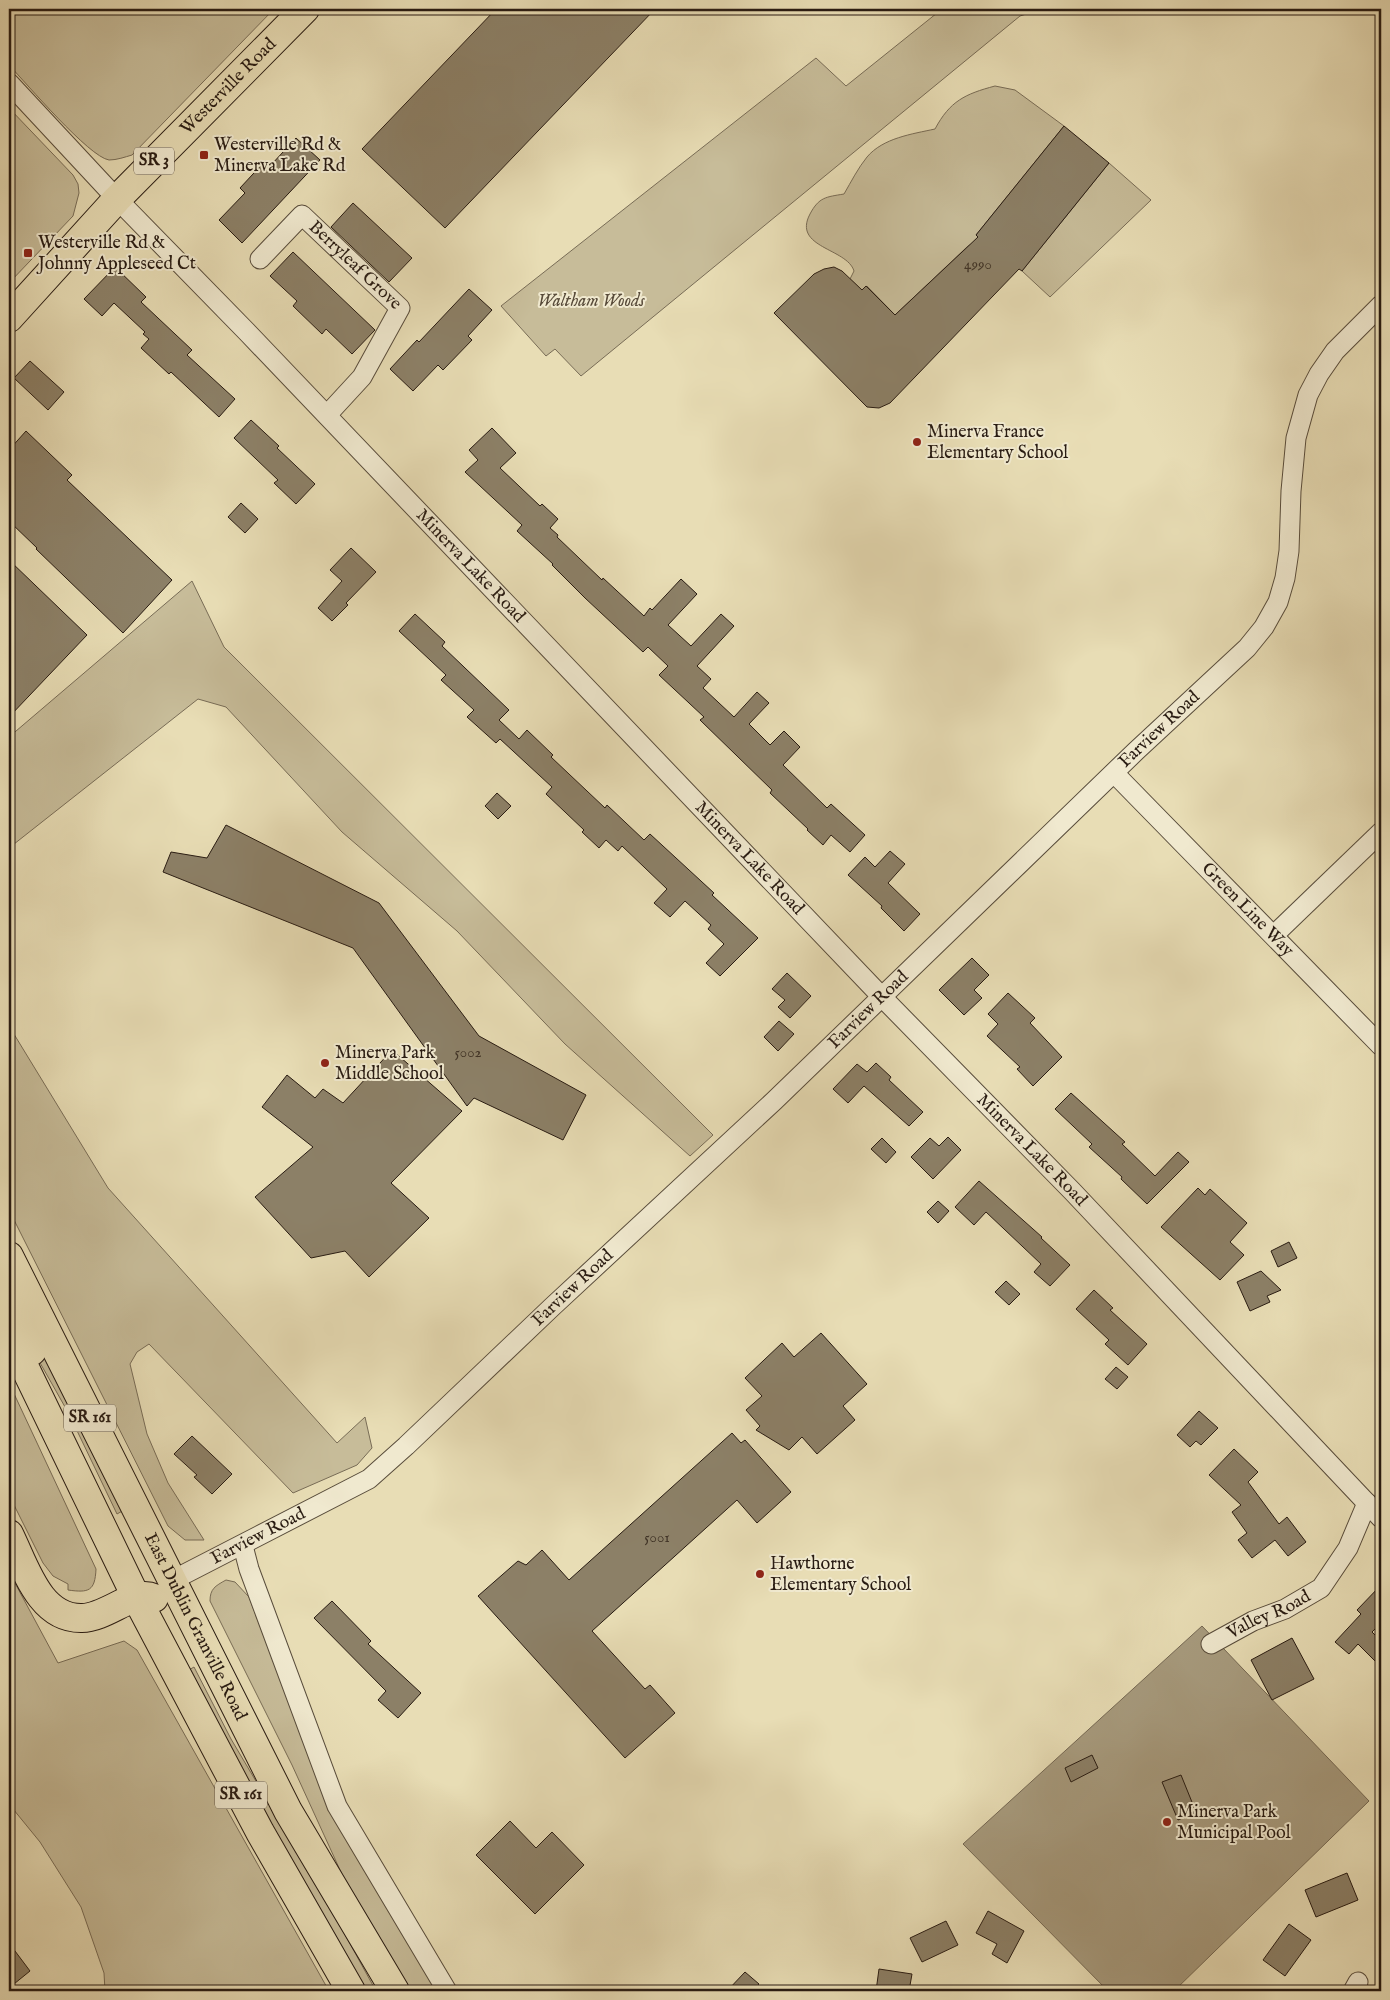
<svg xmlns="http://www.w3.org/2000/svg" width="1390" height="2000" viewBox="0 0 1390 2000" font-family="'IM FELL English',serif">
  <style>
    .green { fill: #c7bc99; stroke: #786c56 }
    .water { fill: #a79b7e; stroke: #746853 }
    .building { fill: #8c8067; stroke: #281b12 }
    .lines { fill: none; stroke-linecap: round; stroke-linejoin: round }
    .street-casing { stroke: #584c3b; stroke-width: 21 }
    .primary-casing { stroke: #281b12; stroke-width: 30 }
    .street { stroke: #f0e9cf; stroke-width: 19 }
    .primary { stroke: #e8ddb5; stroke-width: 28 }
    .poi-dot { fill: #8f2418; stroke: #f0e9cf; stroke-width: 2 }
    .labels { text-anchor: middle; dominant-baseline: central; stroke-width: 4; stroke-linejoin: round; paint-order: stroke }
    .number-label { font-size: 15px; fill: #413427 }
    .shield { fill: #f0e9cf; stroke: #64594b; stroke-width: 1 }
    .shield-label { font-size: 16px; font-weight: bold; fill: #281b12 }
    .street-label { font-size: 18px; fill: #281b12; stroke: #f0e9cf }
    .poi-label { font-size: 18px; fill: #281b12; stroke: #f0e9cf; text-anchor: start }
    .park-label { font-size: 18px; font-style: italic; fill: #584b3a; stroke: #f0e9cf }
  </style>
  <rect width="100%" height="100%" fill="#e8ddb5"/>
  <filter id="stains"><feTurbulence type="fractalNoise" baseFrequency=".004" numOctaves="4"/><feColorMatrix values="0 0 0 0 .2 0 0 0 0 .09 0 0 0 0 .02 0 0 0 .5 -.17"/></filter>
  <radialGradient id="worn" r=".72"><stop offset=".6" stop-color="#630" stop-opacity="0"/><stop offset="1" stop-color="#630" stop-opacity=".3"/></radialGradient>
  <g class="green">
    <path d="M9,9h265l-142,146c-7,2 -15,5 -23,5 -20,-3 -83,-77 -100,-95z"/>
    <polygon points="942,9 1042,9 1020,16 581,376 555,349 546,356 501,306 816,58 846,86"/>
    <path d="M995,86l20,4 49,36 -88,109 5,4 -13,7 -73,69 -28,-29 -5,4 -12,-11 4,-8c-7,-23 -62,-23 -44,-57 9,-17 16,-17 34,-20 7,-12 14,-26 23,-37 16,-19 45,-23 68,-28 15,-28 30,-35 60,-43z"/>
    <polygon points="9,108 73,175 78,184 79,193 73,216 9,283"/>
    <polygon points="1109,163 1151,200 1050,297 1022,271"/>
    <polygon points="192,581 224,647 713,1135 690,1156 565,1044 457,931 342,832 226,707 198,699 9,848 9,737"/>
    <polygon points="9,1026 108,1188 337,1443 365,1417 372,1448 357,1465 293,1493 149,1344 137,1352 130,1364 147,1434 168,1483 204,1540 185,1540 168,1526 9,1210"/>
    <polygon points="9,1277 124,1510 117,1514 69,1414 9,1308"/>
    <path d="M9,1383l87,186c-1,22 -7,24 -28,21v-6l-15,-8 -10,-13 -34,-68z"/>
    <polygon points="9,1572 58,1663 124,1641 137,1650 329,1991 105,1991 104,1973 81,1907 40,1842 9,1804"/>
    <path d="M226,1580l9,2 14,15 78,206 109,188h-30l-55,-97 -59,-129 -82,-164c0,-12 5,-15 16,-21z"/>
    <polygon points="194,1667 231,1739 321,1891 376,1991 359,1991 187,1671"/>
  </g>
  <polygon class="water" points="1202,1626 1369,1801 1174,1991 1108,1991 963,1844"/>
  <g class="building">
    <polygon points="496,9 655,9 445,228 362,149"/>
    <polygon points="1064,126 1109,163 1022,271 1019,269 890,403 879,408 867,407 774,313 814,274 824,269 834,267 842,271 862,290 866,286 895,315 978,237 976,235"/>
    <polygon points="296,138 320,160 242,243 219,220 245,193 240,188 266,160 271,165"/>
    <polygon points="353,203 412,258 389,282 331,227"/>
    <polygon points="293,252 375,330 352,354 326,329 322,334 293,306 297,301 270,276"/>
    <polygon points="115,267 146,297 141,302 192,350 187,355 235,399 219,417 171,372 169,374 141,348 149,339 143,334 145,332 114,303 102,316 84,299"/>
    <polygon points="469,289 492,310 468,336 472,340 443,370 438,365 413,391 390,369 417,340 419,342"/>
    <polygon points="30,361 64,392 48,410 14,378"/>
    <polygon points="251,420 279,446 277,448 315,484 296,504 274,483 278,480 234,438"/>
    <polygon points="492,428 516,453 500,468 540,506 542,504 558,519 550,528 558,535 557,537 602,580 603,578 644,616 650,608 652,610 681,579 697,594 668,625 691,646 721,614 734,626 697,666 711,679 703,688 734,717 757,692 769,703 749,724 770,745 784,731 800,747 783,765 827,808 831,804 865,835 850,852 831,835 823,845 807,830 808,829 770,793 772,790 700,720 704,717 659,675 668,666 648,647 643,652 585,598 552,565 553,564 517,531 522,525 465,472 478,460 469,450"/>
    <polygon points="26,431 72,475 67,480 172,580 123,633 36,549 37,548 9,521 9,450"/>
    <polygon points="241,503 258,519 245,533 228,517"/>
    <polygon points="351,548 376,572 346,603 348,605 332,621 318,608 342,581 330,570"/>
    <polygon points="9,560 87,635 9,717"/>
    <polygon points="415,614 445,642 442,646 509,710 499,720 519,739 527,730 553,755 551,757 605,808 607,805 644,840 650,834 714,893 712,895 758,938 720,976 706,963 724,944 708,929 711,925 685,901 670,917 654,903 667,889 622,846 618,851 606,840 599,848 582,832 584,830 546,794 552,787 500,739 496,743 467,717 474,710 441,680 446,675 399,631"/>
    <polygon points="497,793 511,806 498,819 485,806"/>
    <polygon points="226,825 379,903 479,1036 586,1095 563,1140 474,1098 467,1106 353,948 163,872 171,852 207,858"/>
    <polygon points="890,851 905,864 888,883 920,914 904,931 881,908 882,906 848,875 865,857 875,867"/>
    <polygon points="972,958 989,975 974,990 982,998 964,1015 939,990"/>
    <polygon points="787,973 811,996 790,1018 778,1007 785,1000 772,989"/>
    <polygon points="1008,993 1035,1018 1030,1023 1062,1057 1033,1086 1017,1069 1020,1067 987,1036 998,1024 988,1014"/>
    <polygon points="779,1021 794,1034 778,1051 764,1037"/>
    <polygon points="392,1050 462,1111 391,1183 429,1218 369,1277 345,1251 311,1258 255,1197 313,1147 262,1107 287,1075 315,1098 323,1089 343,1103"/>
    <polygon points="876,1063 891,1077 889,1080 923,1112 909,1126 864,1086 848,1103 833,1089 857,1064 867,1072"/>
    <polygon points="1071,1093 1125,1142 1122,1144 1155,1176 1178,1152 1189,1162 1147,1204 1121,1179 1122,1177 1089,1147 1092,1144 1055,1109"/>
    <polygon points="948,1137 961,1150 933,1179 911,1157 930,1138 939,1146"/>
    <polygon points="882,1138 896,1152 886,1163 871,1149"/>
    <polygon points="979,1181 1042,1237 1041,1238 1070,1265 1050,1286 1034,1272 1041,1264 986,1212 974,1225 955,1207"/>
    <polygon points="1198,1188 1205,1195 1210,1189 1247,1223 1230,1242 1244,1255 1220,1280 1161,1227"/>
    <polygon points="938,1201 949,1211 938,1223 927,1212"/>
    <polygon points="1289,1242 1297,1258 1278,1267 1271,1251"/>
    <polygon points="1261,1271 1281,1290 1267,1296 1270,1302 1250,1311 1237,1282"/>
    <polygon points="1006,1281 1020,1294 1009,1305 995,1292"/>
    <polygon points="1094,1290 1113,1308 1110,1310 1147,1344 1128,1365 1105,1344 1109,1340 1076,1309"/>
    <polygon points="821,1333 867,1384 843,1406 855,1420 817,1454 802,1437 789,1450 756,1430 760,1426 746,1410 762,1396 745,1378 782,1343 794,1357"/>
    <polygon points="1116,1367 1128,1377 1117,1389 1105,1379"/>
    <polygon points="1199,1411 1218,1428 1201,1445 1196,1441 1190,1447 1177,1435"/>
    <polygon points="732,1433 741,1443 745,1440 791,1492 757,1523 737,1500 592,1631 645,1689 650,1685 675,1713 625,1758 478,1596 518,1561 526,1565 542,1550 569,1580"/>
    <polygon points="192,1436 232,1474 212,1494 194,1477 197,1475 174,1454"/>
    <polygon points="1234,1449 1258,1472 1248,1482 1279,1524 1287,1517 1306,1542 1288,1556 1275,1540 1252,1558 1238,1540 1247,1533 1232,1512 1241,1505 1209,1475"/>
    <polygon points="1381,1585 1381,1623 1372,1632 1381,1641 1381,1667 1358,1644 1349,1654 1335,1642 1361,1614 1357,1610"/>
    <polygon points="332,1601 371,1641 368,1644 421,1693 398,1718 378,1700 386,1691 314,1618"/>
    <polygon points="1292,1638 1314,1679 1272,1700 1251,1660"/>
    <polygon points="1092,1755 1098,1768 1071,1782 1065,1768"/>
    <polygon points="1181,1775 1196,1812 1178,1820 1162,1782"/>
    <polygon points="510,1821 536,1848 552,1832 584,1865 535,1914 476,1855"/>
    <polygon points="1347,1873 1358,1900 1316,1917 1305,1890"/>
    <polygon points="988,1911 1024,1931 1007,1963 992,1954 997,1944 976,1933"/>
    <polygon points="946,1921 958,1945 922,1962 910,1938"/>
    <polygon points="1289,1924 1311,1940 1285,1976 1263,1960"/>
    <polygon points="9,1943 30,1971 9,1988"/>
    <polygon points="879,1969 912,1974 909,1991 876,1991"/>
    <polygon points="745,1972 759,1984 753,1991 727,1991"/>
  </g>
  <g class="lines">
    <g class="street-casing">
      <g id="street">
        <path id="s1" d="M9,83l108,116 130,133 634,664 191,195 309,327"/>
        <path id="s2" d="M260,259l42,-44 98,93 -38,69 -35,38"/>
        <path id="s3" d="M1114,773l267,273"/>
        <polyline points="1274,935 1381,832"/>
        <polyline points="243,1546 249,1569 337,1806 447,1991"/>
        <path id="s4" d="M171,1581l198,-102 37,-33 146,-139 222,-206 362,-350 111,-103 17,-21 14,-25 7,-24 4,-27 2,-60 5,-53 12,-43 11,-21 16,-23 46,-46"/>
        <path id="s5" d="M1211,1644l42,-23 32,-12 36,-21 27,-40 19,-45"/>
        <polyline points="1353,1991 1358,1982"/>
      </g>
    </g>
    <g class="primary-casing">
      <g id="primary">
        <path id="s6" d="M9,318l108,-119 188,-190"/>
        <path id="s7" d="M9,1256l279,555 107,180"/>
        <polyline points="9,1303 32,1351"/>
        <polyline points="9,1335 136,1597 260,1832 351,1991"/>
        <path d="M9,1534c16,32 30,85 73,84 14,0 30,-10 43,-16 10,-4 18,-9 29,-4"/>
      </g>
    </g>
    <use href="#street" class="street"/>
    <use href="#primary" class="primary"/>
  </g>
  <g class="poi-dot">
    <rect x="199" y="150" width="10" height="10" rx="2.5"/>
    <rect x="23" y="248" width="10" height="10" rx="2.5"/>
    <circle cx="917" cy="442" r="5"/>
    <circle cx="325" cy="1063" r="5"/>
    <circle cx="760" cy="1574" r="5"/>
    <circle cx="1167" cy="1822" r="5"/>
  </g>
  <g class="labels">
    <g class="number-label">
      <text x="978" y="264">4990</text>
      <text x="468" y="1052">5002</text>
      <text x="657" y="1537">5001</text>
    </g>
    <g class="shield">
      <rect x="134" y="147.5" width="40" height="27" rx="4"/>
      <rect x="64" y="1404.5" width="52" height="27" rx="4"/>
      <rect x="215" y="1781.5" width="52" height="27" rx="4"/>
    </g>
    <g class="shield-label">
      <text x="154" y="161">SR 3</text>
      <text x="90" y="1418">SR 161</text>
      <text x="241" y="1795">SR 161</text>
    </g>
    <g class="street-label">
      <text stroke="none"><textPath href="#s6" startOffset="319">Westerville Road</textPath></text>
      <text stroke="none"><textPath href="#s2" startOffset="134">Berryleaf Grove</textPath></text>
      <text stroke="none"><textPath href="#s1" startOffset="668">Minerva Lake Road</textPath></text>
      <text stroke="none"><textPath href="#s4" startOffset="1312">Farview Road</textPath></text>
      <text stroke="none"><textPath href="#s1" startOffset="1072">Minerva Lake Road</textPath></text>
      <text stroke="none"><textPath href="#s3" startOffset="191">Green Line Way</textPath></text>
      <text stroke="none"><textPath href="#s4" startOffset="908">Farview Road</textPath></text>
      <text stroke="none"><textPath href="#s1" startOffset="1478">Minerva Lake Road</textPath></text>
      <text stroke="none"><textPath href="#s4" startOffset="502">Farview Road</textPath></text>
      <text stroke="none"><textPath href="#s4" startOffset="98">Farview Road</textPath></text>
      <text stroke="none"><textPath href="#s5" startOffset="65">Valley Road</textPath></text>
      <text stroke="none"><textPath href="#s7" startOffset="415">East Dublin Granville Road</textPath></text>
    </g>
    <g class="poi-label">
      <text x="214" y="145">Westerville Rd &amp;<tspan x="214" dy="21">Minerva Lake Rd</tspan></text>
      <text x="38" y="243">Westerville Rd &amp;<tspan x="38" dy="21">Johnny Appleseed Ct</tspan></text>
      <text x="927" y="432">Minerva France<tspan x="927" dy="21">Elementary School</tspan></text>
      <text x="335" y="1053">Minerva Park<tspan x="335" dy="21">Middle School</tspan></text>
      <text x="770" y="1564">Hawthorne<tspan x="770" dy="21">Elementary School</tspan></text>
      <text x="1177" y="1812">Minerva Park<tspan x="1177" dy="21">Municipal Pool</tspan></text>
    </g>
    <g class="park-label">
      <text x="591" y="301">Waltham Woods</text>
    </g>
  </g>
  <rect width="1390" height="2000" fill="none" stroke="#e8ddb5" stroke-width="30"/>
  <rect x="10" y="10" width="1370" height="1980" fill="none" stroke="#281b12" stroke-width="2.5"/>
  <rect x="15" y="15" width="1360" height="1970" fill="none" stroke="#281b12"/>
  <rect width="100%" height="100%" filter="url(#stains)"/>
  <rect width="100%" height="100%" fill="url(#worn)"/>
</svg>
